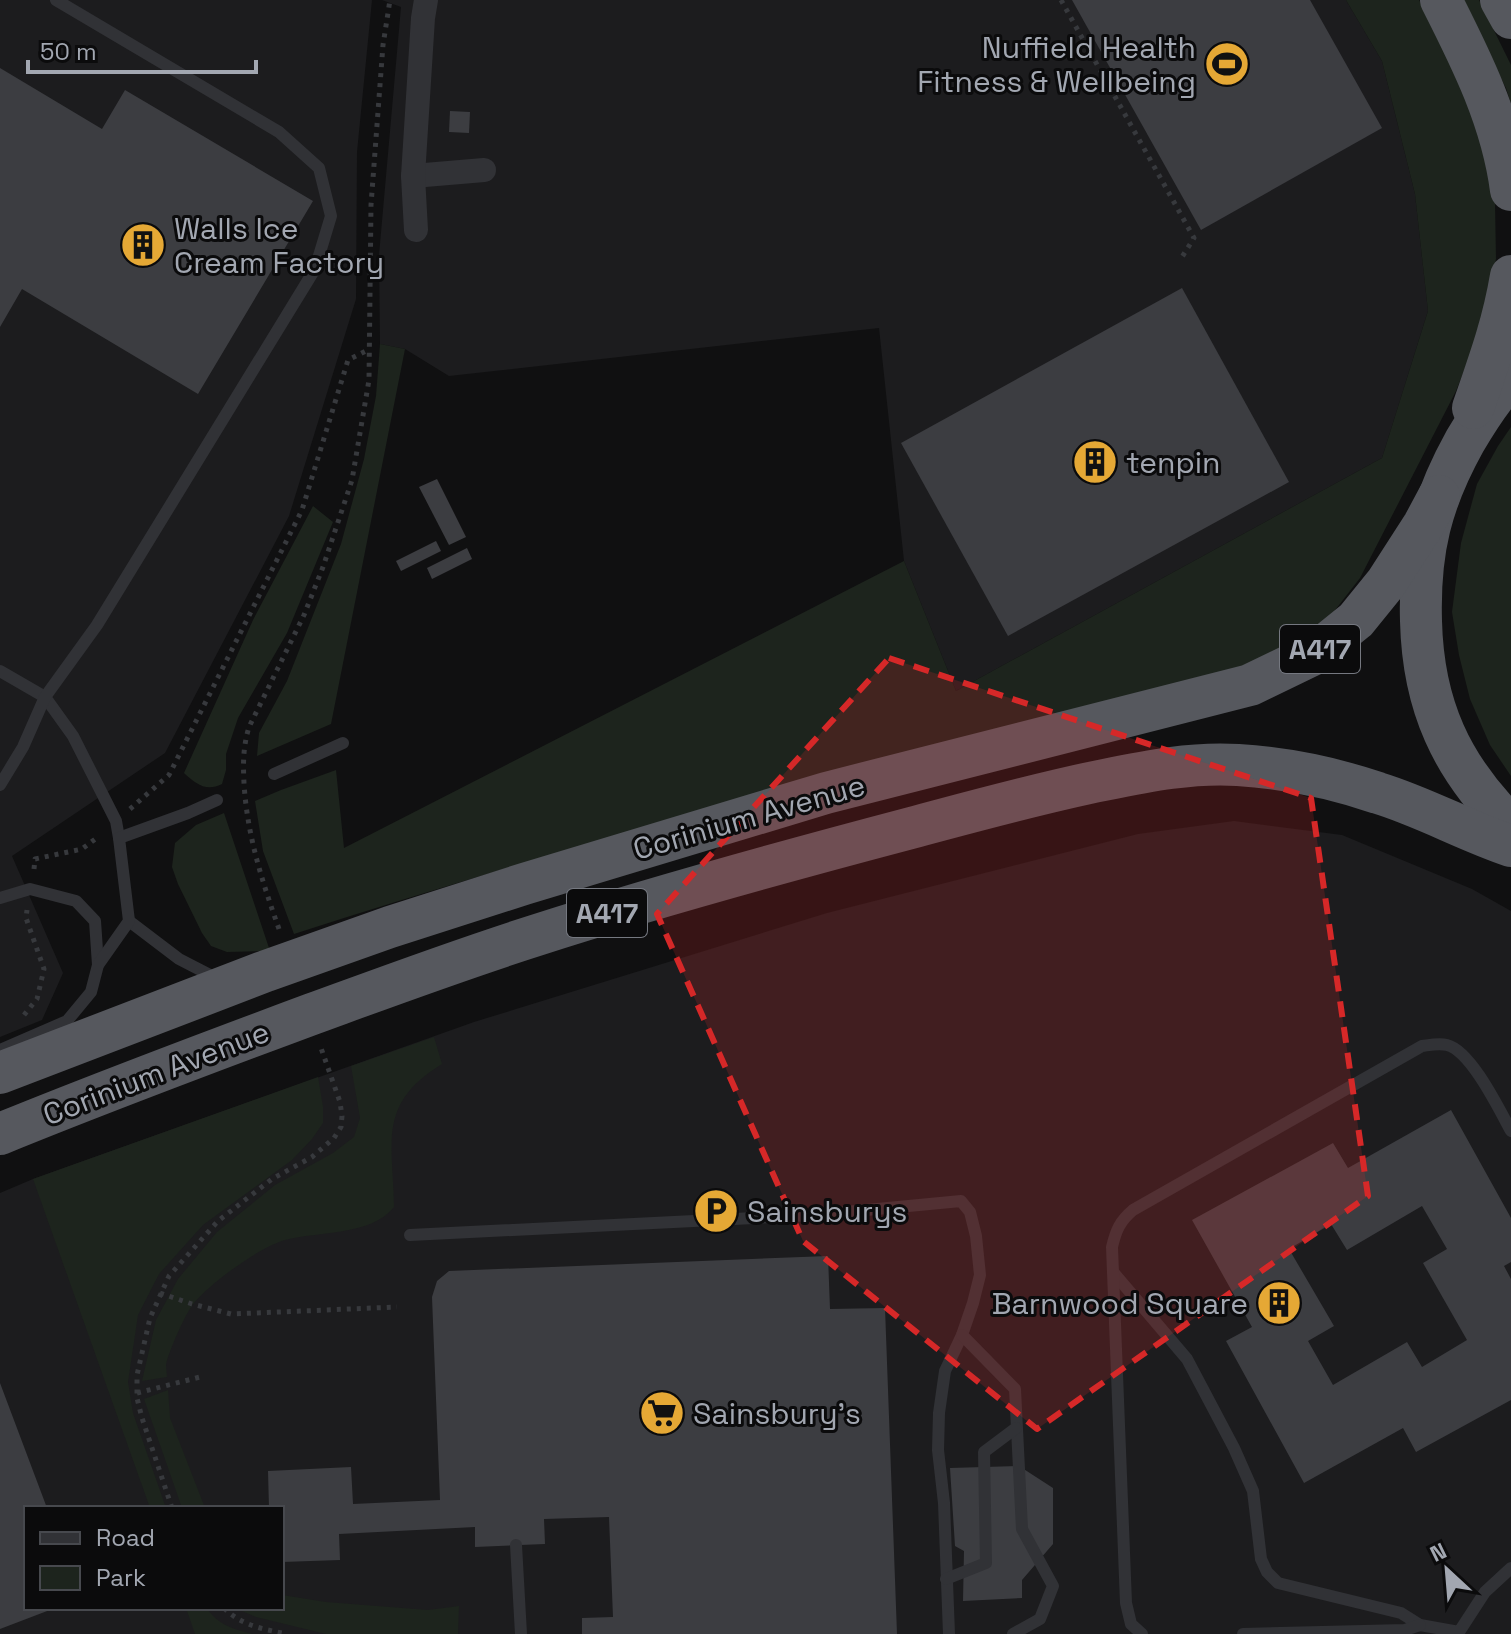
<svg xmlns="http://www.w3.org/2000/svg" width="1511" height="1634" viewBox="0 0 1511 1634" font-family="'Space Grotesk',sans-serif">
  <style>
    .built { fill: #1c1c1e; fill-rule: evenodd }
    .green { fill: #1d241d }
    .building { fill: #3c3d41; fill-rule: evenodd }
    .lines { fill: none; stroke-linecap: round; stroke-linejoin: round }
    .path { stroke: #37393d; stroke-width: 5; stroke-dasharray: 4 6; stroke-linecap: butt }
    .service { stroke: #313236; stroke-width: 12 }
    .minor { stroke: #313236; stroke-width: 24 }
    .trunk { stroke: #56585e; stroke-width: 42 }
    .marked { fill: #d62828; fill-opacity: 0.2; stroke: #d62828; stroke-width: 6; stroke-dasharray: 16 10; stroke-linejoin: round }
    .labels { text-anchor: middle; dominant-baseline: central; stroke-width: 6; stroke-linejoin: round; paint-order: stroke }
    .shield { fill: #0b0b0c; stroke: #757880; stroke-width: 2 }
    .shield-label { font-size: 28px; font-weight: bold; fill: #a2a7b1 }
    .poi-label { font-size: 30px; fill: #a2a7b1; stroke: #0b0b0c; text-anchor: start }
    .street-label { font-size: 30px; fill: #a2a7b1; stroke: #0b0b0c }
  </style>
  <rect width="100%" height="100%" fill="#101011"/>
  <g class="built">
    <polygon points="0,0 372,0 357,152 356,299 289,516 165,753 12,856 63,973 42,1020 0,1037"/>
    <polygon points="382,0 1346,0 1382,61 1415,194 1428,311 1382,458 956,691 904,561 879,328 449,376 405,349 380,344 379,255 401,7"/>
    <path d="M1234,821l108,14 130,54 39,22v723h-1511v-441l33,-14 441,-157 353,-109 311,-79zM26,1508h256v100h-256z"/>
  </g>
  <g class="green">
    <path d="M1346,0h73l27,47 23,47 26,109 1,56 -17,73 -23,59 -96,187 -28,36 -27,21 -47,27c-323,85 -646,170 -964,272l-31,-83 -8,-50 26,-11 55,-20 8,78 560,-287 52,130 426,-233 46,-147 -13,-117 -33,-133z"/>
    <polygon points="1461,0 1479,0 1509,61 1511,65 1511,104 1506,88"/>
    <polygon points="380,344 405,349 331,724 257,756 259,733 287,681 341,544 364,459 376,396"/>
    <polygon points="1511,427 1511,776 1490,745 1470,699 1459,655 1452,612 1461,543 1477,484 1498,446"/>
    <path d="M313,506l20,16 -46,111 -49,85 -12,36v16l-4,14c-16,8 -26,0 -38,-11l69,-153z"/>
    <polygon points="224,813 270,951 227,952 211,946 202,933 178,884 172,867 175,843 196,825"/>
    <path d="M434,1037l8,27c-65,40 -49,77 -48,143 -23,29 -75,24 -109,33 -27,8 -73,42 -91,63 -8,9 -26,50 -28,62 0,2 1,10 1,12l-25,4 14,-61 22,-41 39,-47 58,-47 58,-32 21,-16 6,-19 -9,-52z"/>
    <polygon points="318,1077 323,1107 323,1123 312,1139 292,1160 203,1225 159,1274 138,1315 128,1382 133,1413 166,1508 150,1508 33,1179"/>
    <polygon points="168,1390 170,1418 205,1508 182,1508 144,1399"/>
    <polygon points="282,1595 326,1602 428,1610 459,1606 458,1634 326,1634 256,1617 235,1608 282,1608"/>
    <path d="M186,1608h21c9,16 28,22 46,26h-58z"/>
  </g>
  <g class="building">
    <polygon points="1072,0 1310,0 1382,128 1201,230"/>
    <polygon points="0,68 102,129 125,90 313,201 198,394 22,289 0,327"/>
    <polygon points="450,111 470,112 469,133 449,132"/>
    <polygon points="1182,288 1289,482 1008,636 901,443"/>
    <polygon points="437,479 466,537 449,545 419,487"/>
    <polygon points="436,541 441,551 401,571 396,561"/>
    <polygon points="467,548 472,559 432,579 427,568"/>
    <path d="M1451,1110l60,108v44l-7,4 7,13v121l-95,52 -13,-24 -99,55 -78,-142 26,-14 -60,-107 141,-77 15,25zM1422,1206l25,43 -24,14 44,77 -45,27 -15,-25 -74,43 -25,-44 26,-15 -45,-77 42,-25 16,26z"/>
    <polygon points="828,1256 830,1309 885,1308 897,1634 582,1634 582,1618 613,1617 609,1517 544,1519 545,1544 475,1547 475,1527 339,1534 340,1560 282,1562 282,1508 269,1508 268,1471 351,1467 353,1504 440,1500 432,1297 437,1281 449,1271"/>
    <polygon points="0,1383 47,1508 26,1508 26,1608 55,1608 0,1629"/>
    <polygon points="1019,1466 1053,1488 1053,1544 1022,1580 1022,1598 963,1601 964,1551 955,1546 950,1468"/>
  </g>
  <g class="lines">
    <g class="path">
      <polyline points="1061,0 1194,238 1182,257"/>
      <polyline points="130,809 169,775 302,510 348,360 370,349"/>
      <polyline points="34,869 35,859 82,849 98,837"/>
      <path d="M279,929c-17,-48 -32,-94 -35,-146 -1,-20 -1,-36 5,-56l55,-112 19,-48 29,-87 17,-100 2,-175 12,-160 7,-45"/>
      <polyline points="24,1015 37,999 44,969 26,918 27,910"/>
      <polyline points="160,1293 192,1304 231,1314 397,1307"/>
      <polyline points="137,1393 204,1376"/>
      <polyline points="172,1508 142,1418 137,1398 137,1375 150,1318 169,1276 218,1221 272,1179 312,1157 334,1138 341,1127 342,1116 340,1102 321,1048"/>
      <path d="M224,1608c18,18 39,21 63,26"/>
    </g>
    <g class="service">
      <polyline points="0,671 45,697 73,736 116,821 119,838"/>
      <polyline points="274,774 343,743"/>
      <polyline points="0,785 23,747 45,697 97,625 315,269 331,216 319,168 279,132 56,0"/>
      <polyline points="0,898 30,889 76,901 95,921 98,965"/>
      <polyline points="129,921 179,959 212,976 217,975"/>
      <polyline points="0,1050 67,1021 91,992 98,965 129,921 119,838 188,813 217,800"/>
      <polyline points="410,1235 814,1215 961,1201 970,1212 976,1236 980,1275 973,1303 962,1335 945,1371 939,1413 938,1450 944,1503 949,1634"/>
      <polyline points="1113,1272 1187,1359 1234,1448 1253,1491 1261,1559 1267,1572 1278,1583 1401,1613 1420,1625 1459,1632 1485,1592 1511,1568"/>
      <polyline points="962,1335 1015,1389 1022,1529 1053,1586 1040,1619 1013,1634"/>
      <polyline points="516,1545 521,1634"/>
      <polyline points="946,1579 986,1563 984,1452 1016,1428"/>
      <path d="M1142,1634l-11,-10 -5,-21 -14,-356c4,-17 8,-26 21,-37l289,-164c8,-1 17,-3 25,-1 24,6 52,64 64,86"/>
      <polyline points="1243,1634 1405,1630 1420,1625"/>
    </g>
    <g class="minor">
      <polyline points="413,176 484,170"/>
      <polyline points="416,230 413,176 423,18 426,0"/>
    </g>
    <g class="trunk">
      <path d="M1441,0c31,61 61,121 70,190"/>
      <polyline points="1501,0 1511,18"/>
      <path d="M1511,377c-18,18 -33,42 -46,64 -34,61 -46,110 -44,180 2,84 30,146 90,205"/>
      <path d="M1473,408c16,-46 30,-84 38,-132"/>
      <polyline points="0,1073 266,971 390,927 524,884 826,793 1250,685 1314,654 1356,620 1386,583 1424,524 1439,496"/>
      <path d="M0,1134c103,-42 207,-81 312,-120 74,-27 149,-55 225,-79 124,-40 249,-74 374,-107 64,-17 128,-35 193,-48 44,-9 89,-18 134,-15 47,3 96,13 140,28 46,14 88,38 133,53"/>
    </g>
  </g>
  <path class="marked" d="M889,658l422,140 57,398 -331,233 -234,-188 -146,-327z"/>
  <defs>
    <g id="stadium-disc" transform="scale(2.3)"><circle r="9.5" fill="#e5a835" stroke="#0b0b0c"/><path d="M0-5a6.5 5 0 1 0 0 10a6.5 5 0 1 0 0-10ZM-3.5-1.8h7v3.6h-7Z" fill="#111"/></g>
    <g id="building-disc" transform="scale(2.3)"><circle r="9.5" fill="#e5a835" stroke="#0b0b0c"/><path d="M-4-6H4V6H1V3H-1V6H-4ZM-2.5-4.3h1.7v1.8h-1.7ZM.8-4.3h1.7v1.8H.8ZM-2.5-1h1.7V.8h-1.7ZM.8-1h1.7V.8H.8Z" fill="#111"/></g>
    <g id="parking-disc" transform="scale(2.3)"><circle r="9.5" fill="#e5a835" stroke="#0b0b0c"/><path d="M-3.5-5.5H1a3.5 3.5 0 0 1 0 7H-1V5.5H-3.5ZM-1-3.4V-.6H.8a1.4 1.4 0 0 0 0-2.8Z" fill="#111"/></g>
    <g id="supermarket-disc" transform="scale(2.3)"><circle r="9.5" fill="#e5a835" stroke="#0b0b0c"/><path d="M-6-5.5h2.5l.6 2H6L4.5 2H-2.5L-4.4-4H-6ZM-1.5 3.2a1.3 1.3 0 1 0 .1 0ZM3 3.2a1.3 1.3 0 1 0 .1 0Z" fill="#111"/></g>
  </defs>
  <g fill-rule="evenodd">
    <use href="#stadium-disc" x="1227" y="64"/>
    <use href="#building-disc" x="143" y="245"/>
    <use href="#building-disc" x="1095" y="462"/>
    <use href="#parking-disc" x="716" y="1211"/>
    <use href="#building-disc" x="1279" y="1303"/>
    <use href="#supermarket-disc" x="662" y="1413"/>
  </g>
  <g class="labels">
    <g class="shield">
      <rect x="1280" y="625" width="80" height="48" rx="6"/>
      <rect x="567" y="889" width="80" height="48" rx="6"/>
    </g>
    <g class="shield-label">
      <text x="1320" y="649">A417</text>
      <text x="607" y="913">A417</text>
    </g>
    <g class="poi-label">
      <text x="1196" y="47" text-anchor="end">Nuffield Health<tspan x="1196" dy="34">Fitness &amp; Wellbeing</tspan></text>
      <text x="174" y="228">Walls Ice<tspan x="174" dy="34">Cream Factory</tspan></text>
      <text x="1126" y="462">tenpin</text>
      <text x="747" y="1211">Sainsburys</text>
      <text x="1248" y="1303" text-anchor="end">Barnwood Square</text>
      <text x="693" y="1413">Sainsbury's</text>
    </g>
    <g class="street-label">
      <text transform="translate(749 817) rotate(-16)">Corinium Avenue</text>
      <text transform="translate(156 1073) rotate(-21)">Corinium Avenue</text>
    </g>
  </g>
  <rect x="24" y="1506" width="260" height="104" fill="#0b0b0c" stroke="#47494e" stroke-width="2"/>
  <rect x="40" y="1532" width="40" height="12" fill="#313236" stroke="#47494e" stroke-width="2"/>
  <text x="96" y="1546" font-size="24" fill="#a2a7b1">Road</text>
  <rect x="40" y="1566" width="40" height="24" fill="#1d241d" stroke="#47494e" stroke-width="2"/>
  <text x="96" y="1586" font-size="24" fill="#a2a7b1">Park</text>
  <g transform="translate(1447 1570) rotate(334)" stroke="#0b0b0c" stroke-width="6" paint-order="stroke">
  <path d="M0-6L14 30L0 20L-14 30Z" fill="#a2a7b1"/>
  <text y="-12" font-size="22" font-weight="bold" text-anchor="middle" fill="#a2a7b1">N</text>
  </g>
  <path d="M28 60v12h228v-12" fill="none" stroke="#a2a7b1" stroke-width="4"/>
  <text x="40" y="60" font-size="24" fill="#a2a7b1" stroke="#0b0b0c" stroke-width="6" paint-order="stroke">50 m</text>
</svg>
